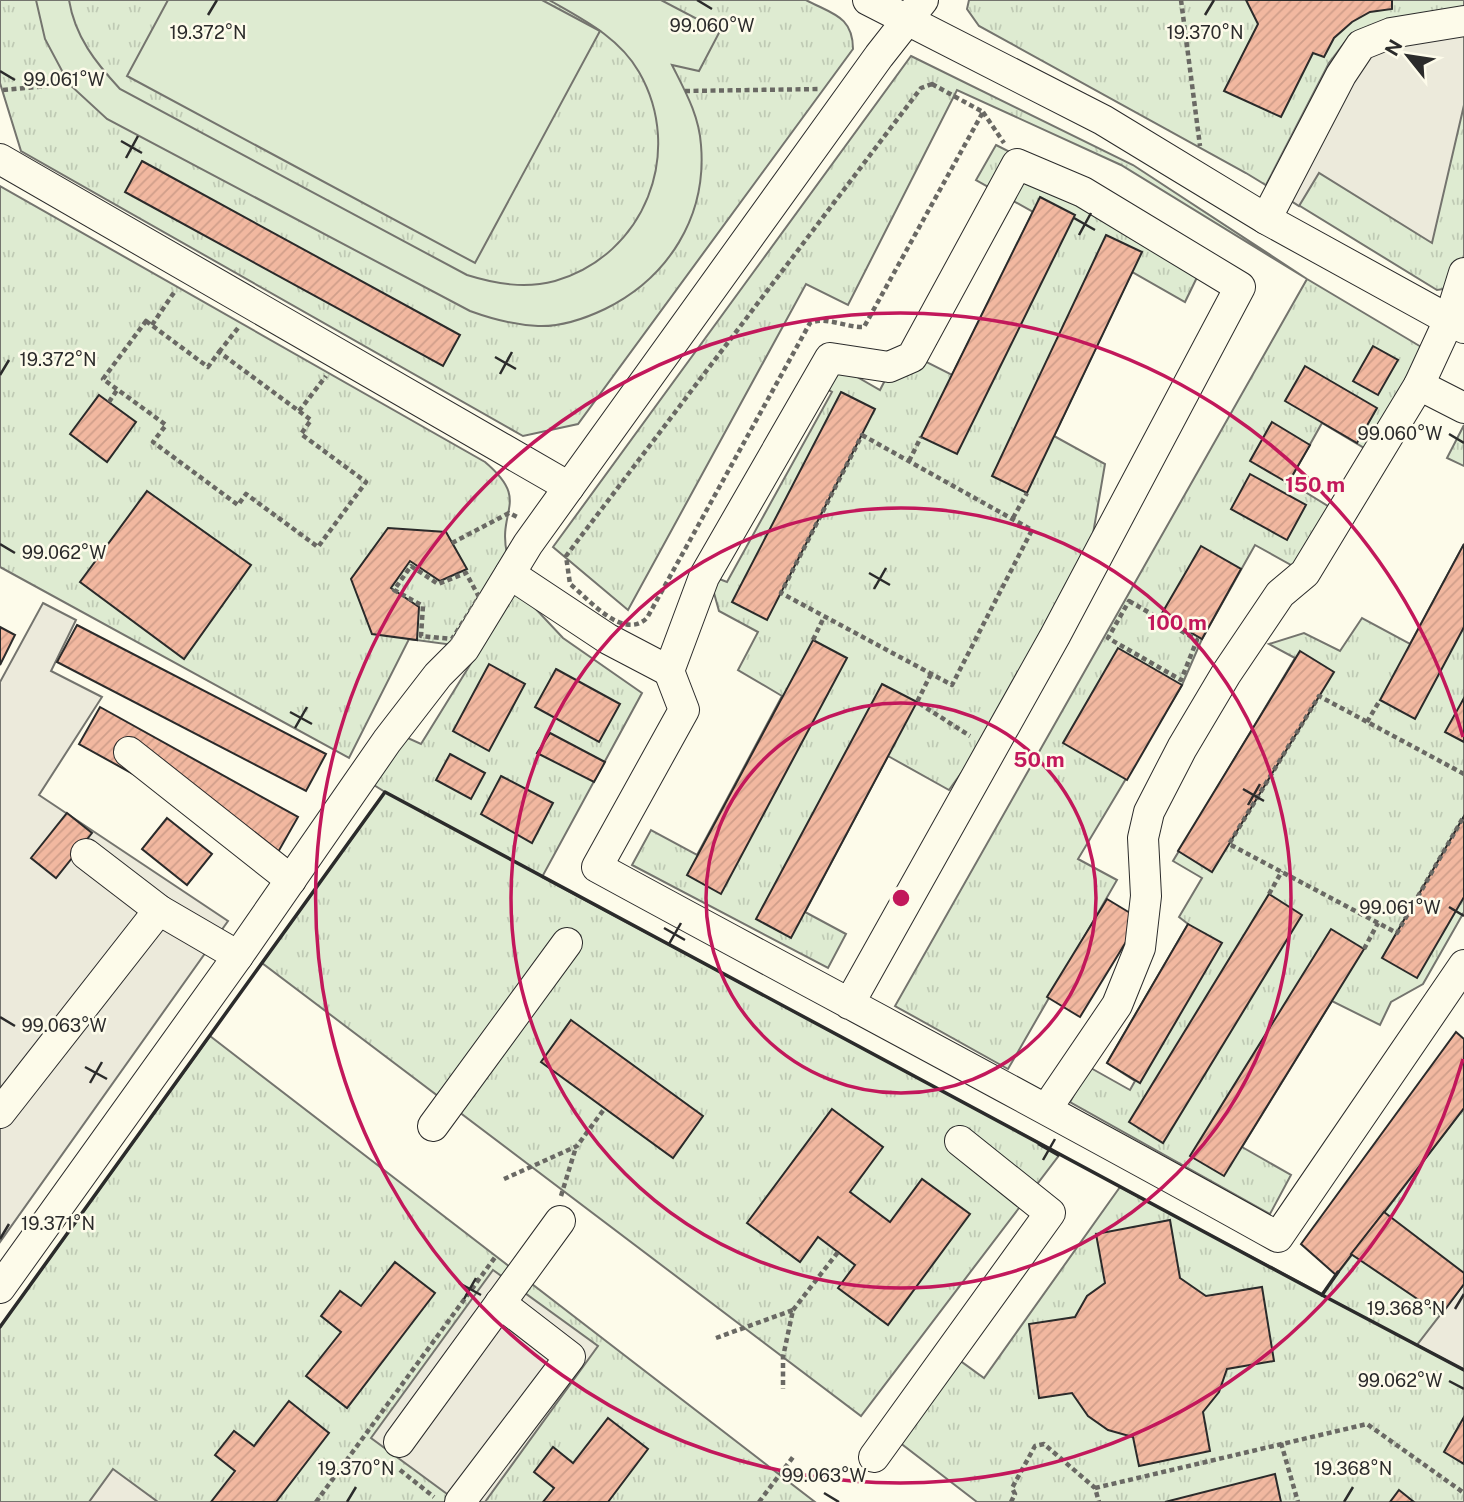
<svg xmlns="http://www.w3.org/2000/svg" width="1464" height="1502" viewBox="0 0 1464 1502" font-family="'Public Sans',sans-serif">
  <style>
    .grass { fill: url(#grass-tufts); stroke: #74746e; stroke-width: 2 }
    .park { fill: #deebd1; stroke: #74746e; stroke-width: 2 }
    .parking { fill: #eceadb; stroke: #74746e; stroke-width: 2 }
    .building { fill: url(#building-hatch); stroke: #2b2b2b; stroke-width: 2 }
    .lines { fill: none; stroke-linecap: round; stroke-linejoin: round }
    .minor-casing { stroke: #2b2b2b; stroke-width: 32 }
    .path { stroke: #6a6964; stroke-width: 4.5; stroke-dasharray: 5 3.5; stroke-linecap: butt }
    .minor { stroke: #fdfbea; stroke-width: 30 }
    .wall { stroke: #2b2b2b; stroke-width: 3.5 }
    .ticks { fill: none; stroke: #2b2b2b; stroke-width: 2.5 }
    .ring { fill: none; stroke: #c2185b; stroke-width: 3.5 }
    .ticks-label { font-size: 18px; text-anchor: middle; fill: #2b2b2b; stroke: #fdfbea; stroke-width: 5; stroke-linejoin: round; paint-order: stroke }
    .centre { fill: #c2185b; stroke: #fdfbea; stroke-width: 3.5 }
    .ring-label { font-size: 21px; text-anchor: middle; font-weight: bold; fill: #c2185b; stroke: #fdfbea; stroke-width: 5; stroke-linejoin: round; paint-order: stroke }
  </style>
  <defs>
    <pattern id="grass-tufts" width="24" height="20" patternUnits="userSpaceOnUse" patternTransform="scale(1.75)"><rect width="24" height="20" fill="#deebd1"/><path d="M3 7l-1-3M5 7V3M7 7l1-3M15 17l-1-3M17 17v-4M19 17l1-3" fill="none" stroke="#bfcab4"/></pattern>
    <pattern id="building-hatch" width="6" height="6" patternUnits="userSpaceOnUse" patternTransform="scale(1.75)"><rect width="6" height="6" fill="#f2b8a0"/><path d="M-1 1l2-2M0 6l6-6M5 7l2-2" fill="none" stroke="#d09e8a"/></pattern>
  </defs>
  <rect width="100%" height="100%" fill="#fdfbea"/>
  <g class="grass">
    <path d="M0,0h806c26,14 47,16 47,49l-275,375 -55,12 -502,-285 -21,-68z"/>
    <polygon points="969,0 1464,0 1464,255 1459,278 1450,288 1437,290 1246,173 979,26 967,9"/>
    <polygon points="911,56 1133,165 1307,279 1428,351 1371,452 1322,423 1289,482 1336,511 1300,570 1255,545 1202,639 1182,685 1078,859 1117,880 1008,1069 895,1006 1307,279 1121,165 957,90 848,305 806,284 628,610 553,547"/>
    <polygon points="996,145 1093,194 1203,265 1185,302 1132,272 1054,436 1105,464 1093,534 977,751 949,790 888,756 805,912 846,934 828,968 632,865 651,830 697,855 782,696 738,670 758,632 719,611 709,575 727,582 832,392 814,382 845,370 880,390 901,349 952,375 1033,212 976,180"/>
    <path d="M0,186l485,276c46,39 12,47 22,92l-54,91 -44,-6 -60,119 -349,-191z"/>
    <polygon points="1464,425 1464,466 1447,458"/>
    <polygon points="1464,544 1464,912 1423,984 1391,1002 1380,1025 1332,1001 1242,1147 1291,1175 1270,1214 1070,1102 1089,1067 1130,1090 1135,1081 1107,1063 1188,924 1179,917 1202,878 1173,861 1295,658 1269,644 1304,633 1340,651 1362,618 1410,644"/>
    <polygon points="517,589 563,638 642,693 542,877 1060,1154 861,1416 262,963 385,792 369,782 399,734 421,744"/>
    <polygon points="210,1036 815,1502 0,1502 0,1327"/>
    <polygon points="1464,1108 1464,1502 977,1502 899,1442 959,1360 984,1378 1120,1187 1322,1294"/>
  </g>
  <g class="park">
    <path d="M36,0h33c6,37 27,63 51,89l347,186c29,9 58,14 88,6 90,-26 130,-129 84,-209 -20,-35 -57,-53 -90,-72h112l59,31 -21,40 -27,-6c13,26 27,50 29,80 6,72 -33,133 -96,164 -21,10 -44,18 -67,17 -24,-1 -46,-7 -68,-15l-363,-192 -38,-35 -24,-45z"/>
    <polygon points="168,0 542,0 600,31 475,263 127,76"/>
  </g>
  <g class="parking">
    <polygon points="1464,10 1464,105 1432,243 1319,173 1299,206 1266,185 1329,63 1352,33"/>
    <polygon points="43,603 76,620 51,671 102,697 39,795 228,921 0,1242 0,682"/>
    <polygon points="493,1270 598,1346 485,1502 458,1502 371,1438"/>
    <polygon points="1464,1284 1464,1370 1417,1345"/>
    <polygon points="113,1469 158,1502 89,1502"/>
  </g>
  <g class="building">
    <polygon points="1246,0 1392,0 1392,9 1370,12 1352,22 1334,38 1324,57 1313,53 1281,117 1224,91 1258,24"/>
    <polygon points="142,161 460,335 443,366 125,192"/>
    <polygon points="1040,197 1075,215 957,454 921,437"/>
    <polygon points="1106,235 1142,252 1027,493 992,476"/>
    <polygon points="1373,346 1398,360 1378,395 1353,381"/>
    <polygon points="1305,366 1377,408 1357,443 1285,401"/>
    <polygon points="841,392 875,409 767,620 732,602"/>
    <polygon points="99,395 136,422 107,462 70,434"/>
    <polygon points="1272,422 1310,445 1288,483 1250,461"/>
    <polygon points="1250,474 1306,505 1287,540 1231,509"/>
    <polygon points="147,491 251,565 184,659 80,582"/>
    <polygon points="388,528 446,532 467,569 440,581 410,561 391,588 419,607 417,640 372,634 351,579"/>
    <polygon points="1464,544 1464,627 1415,719 1380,700"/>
    <polygon points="1201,546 1241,569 1202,639 1161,615"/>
    <polygon points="77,625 326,754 306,791 57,662"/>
    <polygon points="0,627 15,635 0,665"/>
    <polygon points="813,640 847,658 721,894 687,875"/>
    <polygon points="1118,648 1182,685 1127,780 1063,743"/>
    <polygon points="1300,651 1334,672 1212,872 1178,851"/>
    <polygon points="489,664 525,684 489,751 453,731"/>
    <polygon points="556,669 620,704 599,742 535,707"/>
    <polygon points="882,684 917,702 791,938 756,919"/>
    <polygon points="1464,698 1464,742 1445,732"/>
    <polygon points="100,707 298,817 277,854 79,744"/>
    <polygon points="550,733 605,762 594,782 537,753"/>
    <polygon points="450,754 485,773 471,799 436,780"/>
    <polygon points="501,776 553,803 532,843 481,814"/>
    <polygon points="67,813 92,833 56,878 31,858"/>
    <polygon points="1464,816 1464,897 1417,978 1382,958"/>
    <polygon points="167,818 212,854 187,885 142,849"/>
    <polygon points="1269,894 1302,915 1163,1143 1129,1122"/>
    <polygon points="1107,899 1140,919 1080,1017 1047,997"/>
    <polygon points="1188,924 1222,943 1140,1083 1107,1063"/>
    <polygon points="1331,929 1364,949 1224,1176 1190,1156"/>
    <polygon points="571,1020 703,1116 673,1158 541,1062"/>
    <polygon points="1456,1032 1464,1039 1464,1108 1336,1275 1301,1244"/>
    <polygon points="832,1109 883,1147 850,1192 890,1222 922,1179 970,1214 888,1325 838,1288 855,1265 818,1237 800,1262 747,1223"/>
    <polygon points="1384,1212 1464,1273 1464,1284 1441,1315 1351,1254"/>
    <polygon points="1170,1220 1180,1278 1206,1296 1262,1287 1274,1361 1227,1369 1219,1392 1203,1412 1210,1451 1139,1466 1133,1437 1108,1430 1088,1416 1072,1393 1039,1398 1029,1324 1075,1317 1087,1296 1105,1283 1096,1234"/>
    <polygon points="395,1262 435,1293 347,1408 306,1376 341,1332 321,1316 340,1291 361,1306"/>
    <polygon points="289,1401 329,1433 276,1502 211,1502 235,1471 215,1455 234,1431 254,1446"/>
    <polygon points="1464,1417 1464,1464 1444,1452"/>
    <polygon points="608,1418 648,1449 608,1502 543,1502 554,1488 534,1472 553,1447 573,1463"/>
    <polygon points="1275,1474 1281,1502 1165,1502"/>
    <polygon points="1399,1490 1414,1502 1390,1502"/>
  </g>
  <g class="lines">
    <g class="minor-casing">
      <g id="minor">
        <polyline points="868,0 1103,120 1266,219 1464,328"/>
        <polyline points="0,159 569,487"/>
        <polyline points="1266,219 1341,75 1361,45 1391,33 1464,21"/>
        <polyline points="1419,385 1450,318 1464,273"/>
        <polyline points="510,574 608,639 669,671"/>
        <polyline points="129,752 291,880"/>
        <polyline points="86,854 159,910 238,956"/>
        <path d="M849,1004l206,-368 185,-349 -157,-95 -66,-28 -105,193 -23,10 -59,-9 -126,219 -35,94 15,39 -87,157c227,124 456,244 681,370l186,-272"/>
        <polyline points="1047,1108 1117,1005 1140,948 1146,896 1143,838 1149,812 1182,748 1226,674 1280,594 1305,573 1419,385 1464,408"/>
        <polyline points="0,1113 159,910"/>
        <polyline points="433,1126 567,943"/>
        <polyline points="0,1288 238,956 387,741 438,675 464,649 528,544 879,56 923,0"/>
        <polyline points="399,1442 560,1221"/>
        <polyline points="874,1457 1050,1213 960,1141"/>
        <polyline points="460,1502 570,1357 500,1303"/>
      </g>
    </g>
    <g class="path">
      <polyline points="1181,0 1200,146"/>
      <path d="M932,84l51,28 -119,215c-17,1 -38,-11 -54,-4l-163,295c-24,23 -57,-18 -77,-34l-4,-28 355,-468z"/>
      <polyline points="3,90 69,84"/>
      <polyline points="685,91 821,89"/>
      <polyline points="983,112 1004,143"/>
      <polygon points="146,321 208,367 219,352 311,420 301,434 366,482 318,547 246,494 238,505 153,442 166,425 103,379"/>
      <polyline points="152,325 175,291"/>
      <polyline points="219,352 238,328"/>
      <polyline points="109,402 117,390"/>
      <polyline points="299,411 326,376"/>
      <polygon points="862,435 1032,530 952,685 781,593"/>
      <polyline points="909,461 921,437"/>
      <polyline points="1013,518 1027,493"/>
      <polyline points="452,543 509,513 517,517"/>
      <polygon points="411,566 438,584 466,573 479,597 452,639 421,636 423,606 394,590"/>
      <polygon points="1129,601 1197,640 1181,680 1108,638"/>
      <polyline points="813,640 824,617"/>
      <polyline points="931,674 917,702 970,736"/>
      <polyline points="1367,722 1380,700"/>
      <polyline points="1464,774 1319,696 1229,844 1397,933 1464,816"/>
      <polyline points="1269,894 1282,871"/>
      <polyline points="1364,949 1378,923"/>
      <polyline points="504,1179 577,1146 605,1108"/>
      <polyline points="561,1196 576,1147"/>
      <polyline points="793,1310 838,1252"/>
      <polyline points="716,1338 793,1310 783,1357 783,1389"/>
      <polyline points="1281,1443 1298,1502"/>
      <polyline points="400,1470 434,1497"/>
      <polyline points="1095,1488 1367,1424 1464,1493"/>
      <polyline points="316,1502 496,1256"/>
      <polyline points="759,1502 793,1457"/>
      <polyline points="1011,1502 1015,1494 1012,1488 1035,1446 1044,1444 1095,1488 1099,1502"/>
    </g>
    <use href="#minor" class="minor"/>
    <g class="wall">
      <polyline points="1322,1295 1464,1370"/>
      <polyline points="0,1327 385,792 1322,1295 1338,1272"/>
    </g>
  </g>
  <path class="ticks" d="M697,0l15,9M208,15l9,-15M1205,15l9,-15M0,71l15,9M121,141l21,12M126,158l12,-22M1074,218l21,12M1079,235l12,-22M495,357l21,12M500,374l12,-22M0,375l9,-15M1449,434l15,9M0,544l15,9M869,573l21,12M874,589l12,-21M290,712l22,12M295,728l12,-21M1243,789l21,12M1248,805l12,-21M1449,907l15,9M664,928l21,12M669,944l12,-21M0,1017l15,9M85,1067l22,12M90,1083l12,-21M1038,1144l21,12M1043,1160l12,-21M0,1239l9,-15M459,1283l22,12M464,1299l12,-21M1455,1309l9,-15M1449,1381l15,8M824,1493l15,9M347,1502l9,-15M1344,1502l9,-15"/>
  <g class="ring">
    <circle cx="901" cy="898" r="195"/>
    <circle cx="901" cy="898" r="390"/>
    <path d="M1463 1059A585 585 0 1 1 1463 737"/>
  </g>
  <g class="ticks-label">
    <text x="712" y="32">99.060°W</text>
    <text x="208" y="39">19.372°N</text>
    <text x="1205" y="39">19.370°N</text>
    <text x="64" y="86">99.061°W</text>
    <text x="58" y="366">19.372°N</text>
    <text x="1400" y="440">99.060°W</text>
    <text x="64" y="559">99.062°W</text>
    <text x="1400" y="914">99.061°W</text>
    <text x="64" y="1032">99.063°W</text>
    <text x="58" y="1230">19.371°N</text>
    <text x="1406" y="1315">19.368°N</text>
    <text x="1400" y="1387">99.062°W</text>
    <text x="356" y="1475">19.370°N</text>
    <text x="1353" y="1475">19.368°N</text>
    <text x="824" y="1482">99.063°W</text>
  </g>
  <circle cx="901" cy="898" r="10" class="centre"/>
  <g class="ring-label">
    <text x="1315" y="492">150 m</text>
    <text x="1177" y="630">100 m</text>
    <text x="1039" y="767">50 m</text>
  </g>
  <g transform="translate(1408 56) rotate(300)" stroke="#fdfbea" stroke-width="5" paint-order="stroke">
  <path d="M0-5L12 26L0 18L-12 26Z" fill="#2b2b2b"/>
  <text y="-10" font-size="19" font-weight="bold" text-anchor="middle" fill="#2b2b2b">N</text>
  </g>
</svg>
